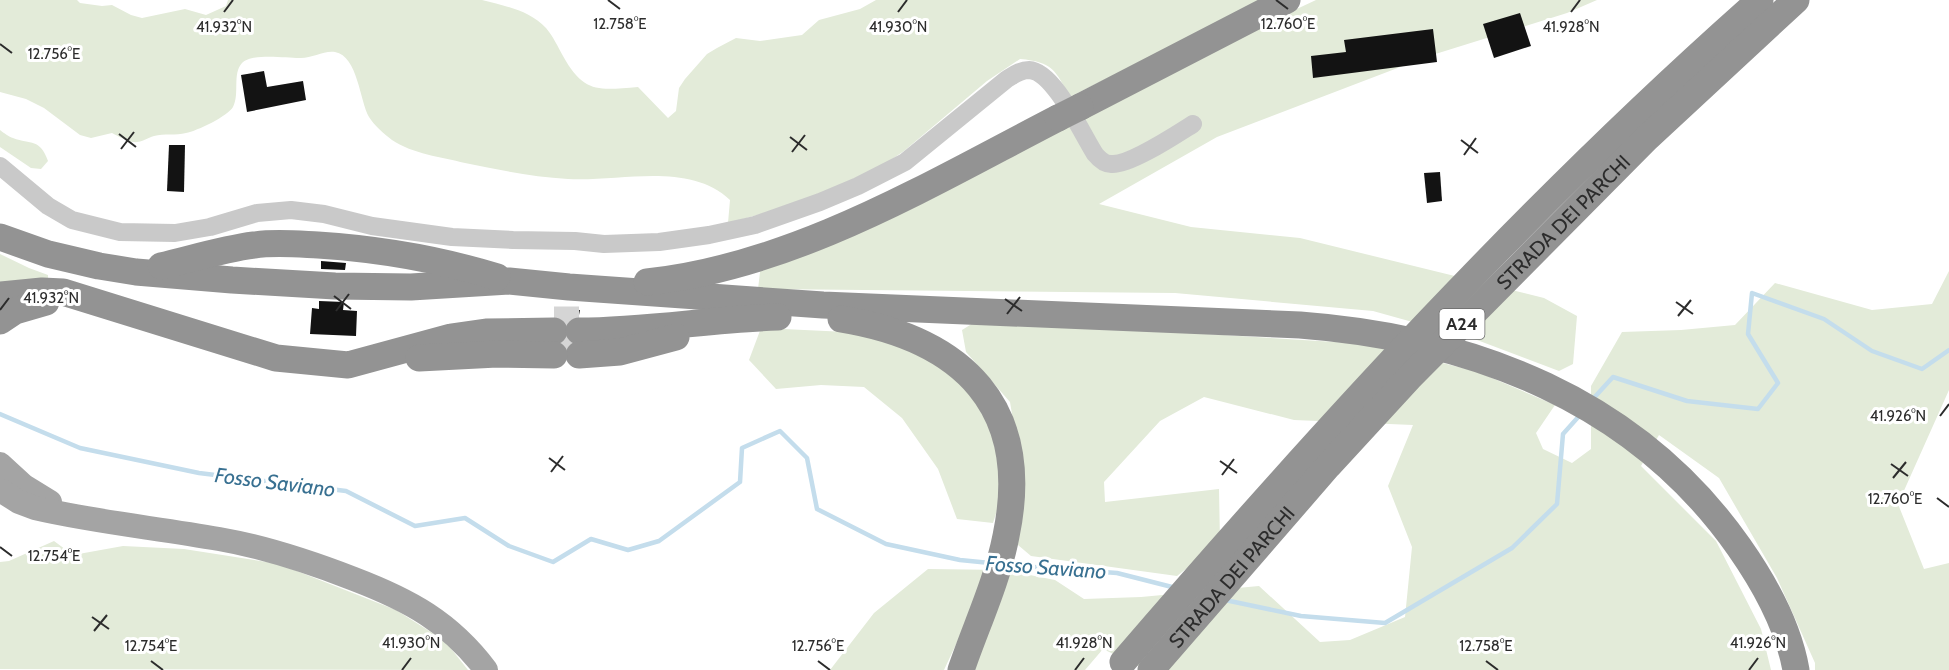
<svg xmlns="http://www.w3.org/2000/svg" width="1949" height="670" viewBox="0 0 1949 670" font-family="Cabin,sans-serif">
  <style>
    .green { fill: #e3ebd9 }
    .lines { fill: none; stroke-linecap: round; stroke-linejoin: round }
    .stream { stroke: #c4ddec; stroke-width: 4.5 }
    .building { fill: #131313 }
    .highway-tunnel { stroke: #d5d5d5; stroke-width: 27; stroke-dasharray: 27 14; stroke-linecap: butt }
    .minor { stroke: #c9c9c9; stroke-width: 18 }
    .major { stroke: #a4a4a4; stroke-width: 24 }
    .highway { stroke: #939393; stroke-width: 27 }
    .highway-bridge { stroke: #939393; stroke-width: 27 }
    .ticks { fill: none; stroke: #2c2c2c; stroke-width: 2 }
    .labels { text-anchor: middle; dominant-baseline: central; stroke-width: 6; stroke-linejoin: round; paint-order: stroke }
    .shield { fill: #fff; stroke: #6b6b6b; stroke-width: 1.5 }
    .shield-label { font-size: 18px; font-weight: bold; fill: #2c2c2c }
    .street-label { font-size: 20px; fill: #2c2c2c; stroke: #fff }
    .water-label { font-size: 21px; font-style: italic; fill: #387091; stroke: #fff }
    .ticks-label { font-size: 15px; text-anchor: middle; fill: #2c2c2c; stroke: #fff; stroke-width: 6; stroke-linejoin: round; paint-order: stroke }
  </style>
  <rect width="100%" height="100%" fill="#fff"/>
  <g class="green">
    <path d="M0,0h77l3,3 22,3 10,-1 19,10 11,3 43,-9 21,6 20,-9 2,-6h254c23,6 47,10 64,28 7,8 12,19 17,28 21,38 36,34 75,31l30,31 8,-7 3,-23 6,-9 22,-25 10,-6 19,-10 24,3 42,-6 17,-15 41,-11 16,-9h386l-192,97c-15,-27 -17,-35 -50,-38l-33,22 -83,70 -31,21 -71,31 -74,20 2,-23c-41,-39 -110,-18 -162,-21 -35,-2 -69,-9 -103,-16 -24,-6 -52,-9 -73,-23 -8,-6 -18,-15 -23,-23 -9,-15 -11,-61 -34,-65 -11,-2 -24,7 -36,6 -13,0 -48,-5 -57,5 -10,11 -2,31 -9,44 -5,9 -36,24 -47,26 -10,3 -22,0 -32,3 -7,2 -13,7 -21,6 -7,-1 -15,-6 -21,-9l-21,5 -11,-3 -36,-27 -18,-9 -26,-7z"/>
    <polygon points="1316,0 1597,0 1567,13 1429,56 1217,137 1099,204 1191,227 1300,238 1544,298 1577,316 1573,364 1559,371 1477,340 1373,311 1175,293 758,289 761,264 1168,69"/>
    <path d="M0,130c4,3 9,7 13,8 18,7 27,0 35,23l-7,8 -10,-1 -31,-21z"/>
    <polygon points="0,254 29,268 48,275 48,278 0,283"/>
    <polygon points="1949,271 1949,390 1898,504 1924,569 1949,563 1949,670 1815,670 1815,663 1777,578 1719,478 1659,435 1641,466 1716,541 1761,629 1771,670 1146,670 1103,649 1085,670 974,670 965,625 944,670 830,670 874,613 928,569 1005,570 1055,580 1084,599 1141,597 1259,586 1320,642 1350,640 1405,617 1412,547 1388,486 1413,425 1294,420 1204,397 1160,421 1104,482 1105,502 1219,489 1220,542 1177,576 1031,556 1018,545 1020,462 1010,402 966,352 962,330 978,320 1368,344 1478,372 1555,405 1536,433 1543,449 1572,463 1591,449 1591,386 1622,332 1681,330 1735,325 1775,283 1872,310 1932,304"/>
    <polygon points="761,328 868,333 918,348 954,374 993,419 1002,495 993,523 957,519 938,469 902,418 864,387 821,385 776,389 749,360"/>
    <polygon points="54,541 73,555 123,546 184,549 279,564 396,610 445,641 468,670 0,669 0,562 9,561"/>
  </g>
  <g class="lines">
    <g class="stream">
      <polyline points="1591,401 1613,377 1687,401 1758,409 1778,383 1748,334 1752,293 1824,319 1872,351 1922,369 1949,350"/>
      <polyline points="0,414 80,448 199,473 346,491 415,526 465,518 509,546 553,562 591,539 628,550 659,541 740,482 742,448 780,431 807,458 817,509 886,544 960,560 990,563"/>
      <polyline points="1007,565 1117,573 1176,588"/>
      <polyline points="1225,600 1301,616 1385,623 1512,548 1557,504 1563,434 1580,415"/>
    </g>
  </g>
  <g class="building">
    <polygon points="1520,13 1531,46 1494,58 1483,24"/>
    <polygon points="1433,29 1437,62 1313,78 1311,56 1346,52 1344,40"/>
    <polygon points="264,71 267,87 303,81 306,100 247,112 241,75"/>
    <polygon points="169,145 185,145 184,192 167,191"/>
    <polygon points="1440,172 1442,201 1427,203 1424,173"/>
    <polygon points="321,261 346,263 345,270 321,269"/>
    <polygon points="319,301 344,302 343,310 357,311 356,336 310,334 312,308 319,309"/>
    <polygon points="554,309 580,310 579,315 571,317 567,322 561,317 554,315"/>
  </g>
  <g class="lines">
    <g class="highway-tunnel">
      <polyline points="554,320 579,320"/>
      <polyline points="554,343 579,343"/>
    </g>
    <path class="minor" d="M0,166l48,40 24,14 48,12 55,1 35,-6 47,-14 34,-3 33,4 48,12 80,11 61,3 62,1 29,3 55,-2 50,-7 46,-10 65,-23 38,-16 47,-24 102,-83c7,-4 13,-9 22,-9 25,1 53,64 66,84 4,5 9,10 16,10 18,2 66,-30 82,-40"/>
    <g class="major">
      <polyline points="0,464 24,486 50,502"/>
      <path d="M0,490l19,12 16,6c60,14 123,20 184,31 46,8 91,23 135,40 55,21 96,43 132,91"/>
    </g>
    <g class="highway">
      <polyline points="1080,107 1287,0"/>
      <path d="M0,237l48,17 51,12 37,6 96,8 103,6 76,1 98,-6 60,6 254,18 477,20c173,13 336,75 439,222 26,37 49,78 57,123"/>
      <path d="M161,266c30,-7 62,-17 93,-21 21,-3 43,-1 64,0 61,4 121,14 179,32"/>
      <path d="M647,282c148,-16 281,-97 411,-164"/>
      <polyline points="0,295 42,291 63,292 276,358 348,365 451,337 486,332 554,331"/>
      <path d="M841,319c122,20 192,88 165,217 -9,46 -30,90 -45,134"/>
      <polyline points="0,321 15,311 46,302"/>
      <path d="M579,331c67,0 133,-12 199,-14"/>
      <polyline points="579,355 620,352 676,337"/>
      <polyline points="419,358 497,354 554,355"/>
    </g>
    <g class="highway-bridge">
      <polyline points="1058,118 1080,107"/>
      <path d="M1123,662c200,-232 407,-459 637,-662"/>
      <path id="s1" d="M1151,670l177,-204 81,-88 238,-240 149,-138"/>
    </g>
  </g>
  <path class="ticks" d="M608,0l12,9M1276,0l12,9M224,12l9,-12M898,12l9,-12M1571,12l9,-12M0,44l12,9M119,134l17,13M790,137l17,13M1461,140l17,13M121,149l13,-17M792,152l13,-17M1464,155l12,-17M334,296l17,13M1005,299l17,12M1676,302l17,12M0,310l9,-12M336,311l13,-17M1007,314l13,-17M1678,316l13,-16M1940,416l9,-12M549,458l16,12M1220,461l17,12M1891,464l17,12M551,472l12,-16M1222,475l12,-16M1893,478l13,-16M1937,498l12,9M0,547l12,9M92,617l17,12M94,631l13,-16M151,661l12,9M818,661l12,9M1486,661l12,9M402,670l9,-12M1075,670l9,-12M1749,670l9,-12"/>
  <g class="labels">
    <rect class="shield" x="1439.5" y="309" width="45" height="30" rx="4.5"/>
    <g class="shield-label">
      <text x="1462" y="324">A24</text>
    </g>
    <g class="street-label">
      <text stroke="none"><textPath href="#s1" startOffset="609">STRADA DEI PARCHI</textPath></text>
      <text stroke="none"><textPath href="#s1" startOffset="123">STRADA DEI PARCHI</textPath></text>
    </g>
    <g class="water-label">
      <text transform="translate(275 482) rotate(7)">Fosso Saviano</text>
      <text transform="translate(1046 567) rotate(4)">Fosso Saviano</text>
    </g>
  </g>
  <g class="ticks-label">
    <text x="620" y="29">12.758°E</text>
    <text x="1288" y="29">12.760°E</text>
    <text x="224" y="32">41.932°N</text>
    <text x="898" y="32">41.930°N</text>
    <text x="1571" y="32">41.928°N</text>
    <text x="54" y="59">12.756°E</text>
    <text x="51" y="303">41.932°N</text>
    <text x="1898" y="421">41.926°N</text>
    <text x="1895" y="504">12.760°E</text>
    <text x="54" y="561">12.754°E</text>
    <text x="411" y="648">41.930°N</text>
    <text x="1084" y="648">41.928°N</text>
    <text x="1758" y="648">41.926°N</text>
    <text x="151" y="651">12.754°E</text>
    <text x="818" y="651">12.756°E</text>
    <text x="1486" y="651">12.758°E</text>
  </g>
</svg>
